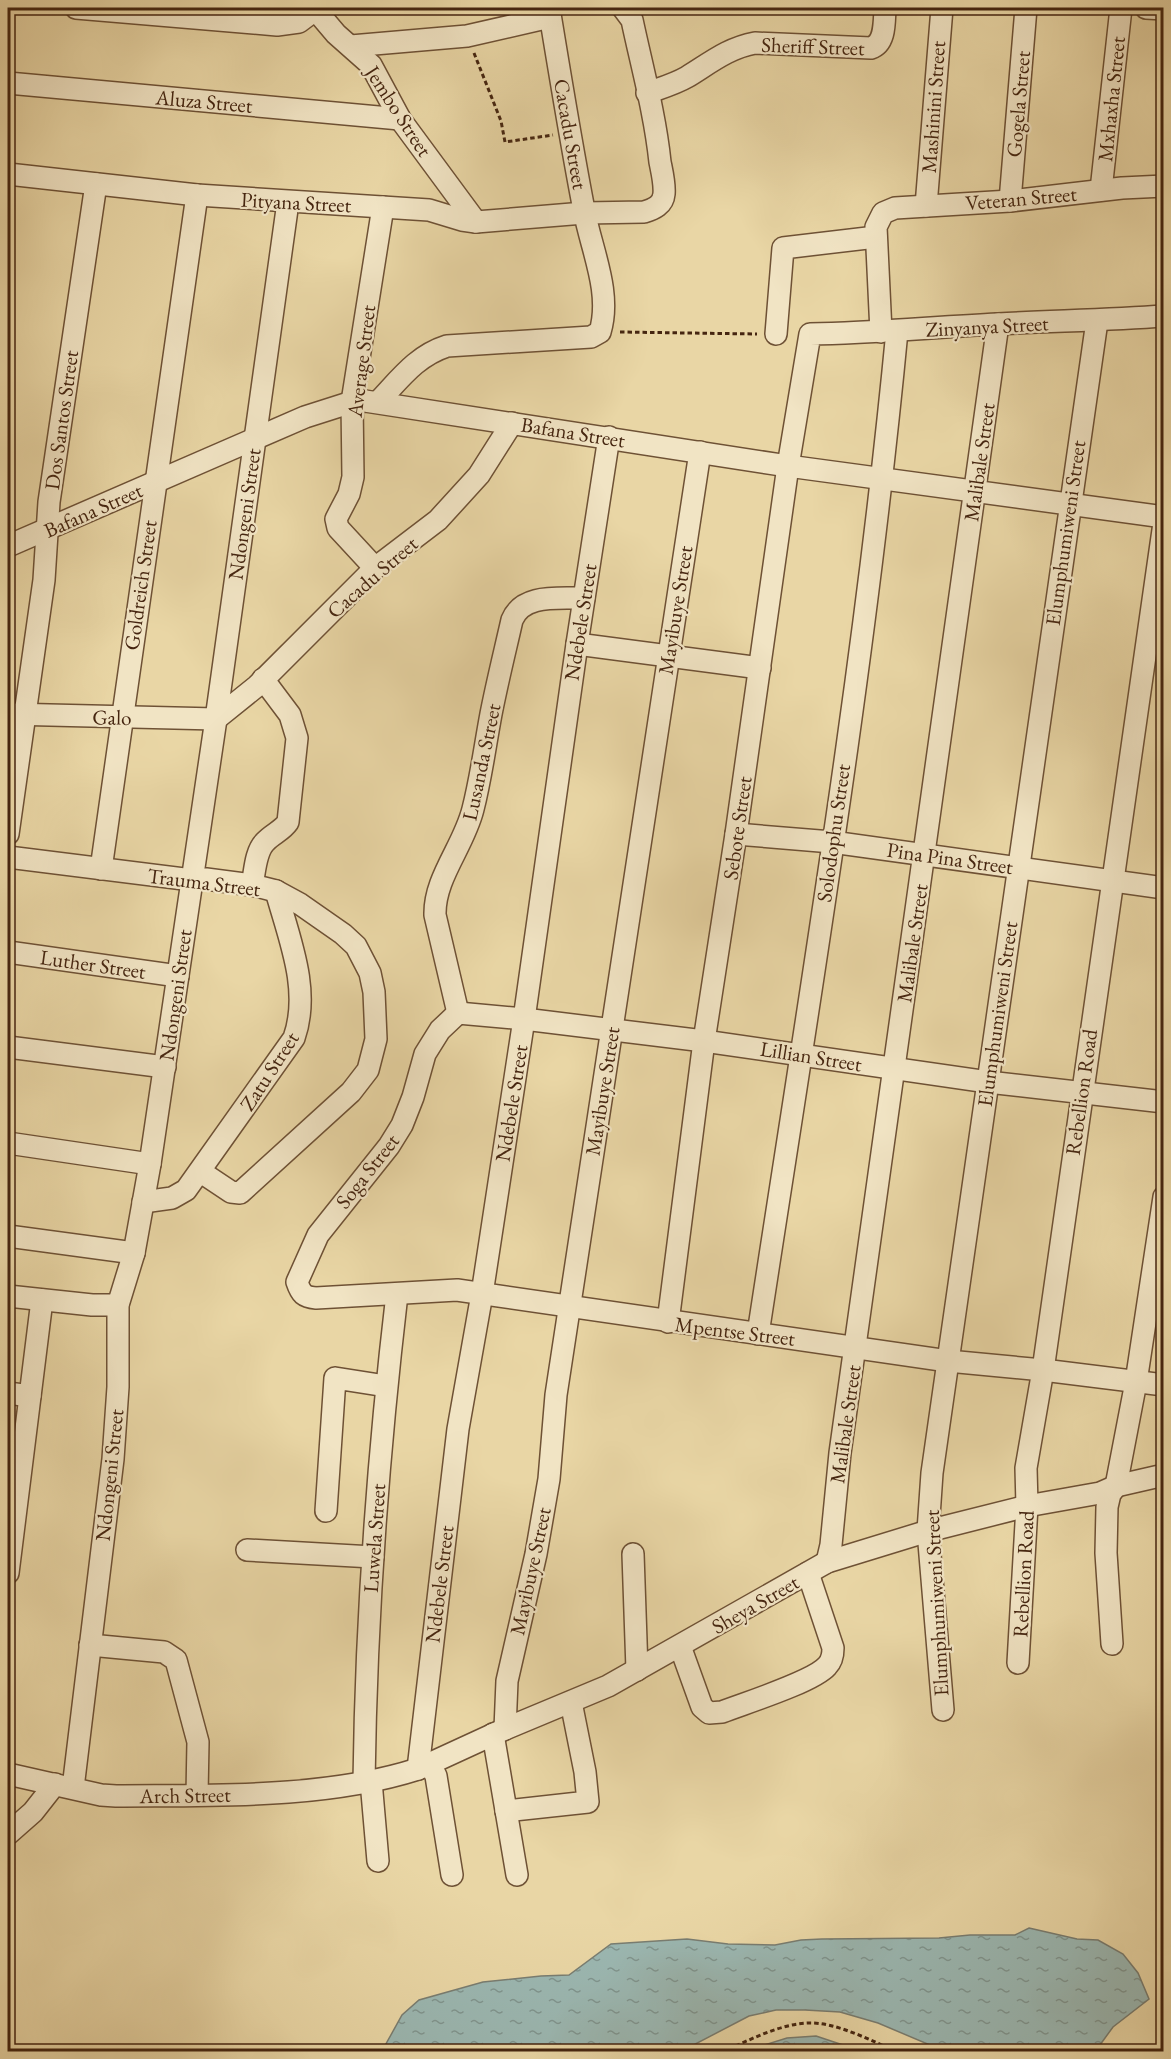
<svg xmlns="http://www.w3.org/2000/svg" width="1171" height="2059" viewBox="0 0 1171 2059" font-family="'EB Garamond',serif">
  <style>
    .water { fill: url(#water-ripples); stroke: #797d71; stroke-width: 1.5 }
    .lines { fill: none; stroke-linecap: round; stroke-linejoin: round }
    .minor-casing { stroke: #6e5135; stroke-width: 24 }
    .path { stroke: #452510; stroke-width: 3; stroke-dasharray: 4.5 3; stroke-linecap: butt }
    .minor { stroke: #f1e4c4; stroke-width: 21 }
    .labels { text-anchor: middle; dominant-baseline: central; stroke-width: 4.5; stroke-linejoin: round; paint-order: stroke }
    .street-label { font-size: 21px; fill: #452510; stroke: #f1e4c4 }
  </style>
  <defs>
    <pattern id="water-ripples" width="26" height="14" patternUnits="userSpaceOnUse" patternTransform="scale(1.5)"><rect width="26" height="14" fill="#9bb7b1"/><path d="M2 4q2-2 4 0t4 0M15 11q2-2 4 0t4 0" fill="none" stroke="#80958f"/></pattern>
  </defs>
  <rect width="100%" height="100%" fill="#e9d6a5"/>
  <filter id="stains"><feTurbulence type="fractalNoise" baseFrequency=".00333" numOctaves="4"/><feColorMatrix values="0 0 0 0 .2 0 0 0 0 .09 0 0 0 0 .02 0 0 0 .5 -.17"/></filter>
  <radialGradient id="worn" r=".72"><stop offset=".6" stop-color="#630" stop-opacity="0"/><stop offset="1" stop-color="#630" stop-opacity=".3"/></radialGradient>
  <g class="water">
    <polygon points="1029,1928 1077,1939 1098,1940 1123,1954 1138,1973 1149,1999 1113,2027 1097,2049 1091,2051 944,2051 878,2023 840,2012 805,2010 776,2010 749,2016 682,2051 382,2051 402,2015 419,2000 483,1982 541,1976 569,1975 611,1944 687,1939 728,1944 775,1945 801,1940 822,1939 939,1938 970,1935 1015,1935"/>
    <polygon points="816,2036 861,2051 745,2051 787,2038"/>
  </g>
  <g class="lines">
    <g class="minor-casing">
      <g id="minor">
        <polyline points="76,8 277,25 299,22 315,10"/>
        <polyline points="314,8 336,34 371,65 400,119 476,222"/>
        <polyline points="1146,8 1164,9"/>
        <polyline points="351,46 467,36 550,17"/>
        <polyline points="8,83 400,119"/>
        <path d="M647,93c14,-5 28,-9 40,-16 23,-14 41,-29 68,-34l116,5c15,-5 13,-27 14,-40"/>
        <path d="M8,174l189,21 232,15 33,10 14,2 108,-9 60,-1c10,-3 19,-7 20,-18 1,-10 -2,-22 -4,-32 -5,-48 -18,-95 -28,-142l-9,-12"/>
        <polyline points="1101,190 1121,8"/>
        <polyline points="1010,201 1026,8"/>
        <polyline points="926,206 942,8"/>
        <polyline points="881,332 876,227 883,213 895,208 1010,201 1122,188 1164,186"/>
        <polyline points="776,334 783,248 876,237"/>
        <path d="M378,402c22,-23 38,-46 69,-56l144,-9 9,-5c12,-40 -9,-83 -16,-122 -13,-67 -24,-135 -35,-202"/>
        <polyline points="8,546 305,417 352,402 365,401 788,466 1164,517"/>
        <polyline points="375,568 338,528 336,519 349,494 353,477 352,402 383,207"/>
        <polyline points="577,644 760,668"/>
        <polyline points="8,714 216,719 257,686 375,568 438,520 479,475 512,423"/>
        <polyline points="8,834 44,580 49,502 96,184"/>
        <polyline points="736,834 832,842 1164,888"/>
        <polyline points="8,857 192,880 206,879 252,885 276,891 300,904 343,934 356,946 370,973 374,992 376,1039 368,1070 351,1092 240,1193 231,1192 201,1172"/>
        <polyline points="101,869 197,195"/>
        <path d="M252,885c3,-13 3,-33 13,-43 7,-8 17,-11 23,-20l9,-84 -7,-23 -27,-36"/>
        <polyline points="8,952 178,976"/>
        <path d="M458,1013l-18,17 -15,24 -12,43 -11,28 -13,21 -71,89 -21,47c4,12 7,15 19,16l141,-8 491,71 95,9 121,15"/>
        <polyline points="458,1013 524,1019 704,1041 988,1082 1164,1102"/>
        <path d="M458,1013l-23,-98c-1,-37 29,-69 38,-106 8,-31 12,-63 18,-95 6,-31 14,-63 21,-94 11,-27 47,-21 72,-22"/>
        <polyline points="8,1047 165,1067"/>
        <polyline points="8,1143 150,1164"/>
        <path d="M143,1202l29,-4 14,-8 108,-152c17,-48 -5,-100 -18,-147"/>
        <polyline points="8,1236 134,1253"/>
        <polyline points="8,1296 92,1305 118,1305"/>
        <path d="M668,1322l36,-281 32,-207 52,-368 22,-132c63,-1 125,-7 188,-10 55,-3 110,-4 166,-8"/>
        <path d="M758,1334c51,-334 107,-667 139,-1003"/>
        <polyline points="8,1393 30,1396"/>
        <polyline points="326,1511 335,1378 386,1386"/>
        <polyline points="247,1550 373,1557"/>
        <polyline points="633,1554 637,1670"/>
        <polyline points="827,1562 831,1545 840,1453 998,324"/>
        <polyline points="8,1573 42,1300"/>
        <polyline points="1112,1644 1106,1553 1107,1507 1110,1494 1116,1486 1136,1382 1164,1197"/>
        <polyline points="90,1645 164,1652 176,1660 198,1742 197,1795"/>
        <path d="M680,1646l22,61 7,6 13,-1c23,-9 91,-30 105,-46 5,-5 6,-11 6,-18l-25,-75"/>
        <polyline points="1018,1663 1027,1506 1026,1468 1043,1370 1164,523"/>
        <polyline points="943,1710 928,1531 932,1473 1097,321"/>
        <polyline points="505,1729 507,1681 536,1554 549,1479 556,1395 700,452"/>
        <polyline points="493,1734 517,1875"/>
        <polyline points="430,1764 436,1776 452,1875"/>
        <polyline points="418,1769 458,1429 482,1294 524,1019 577,644 609,437"/>
        <path d="M8,1774l93,21 15,1c98,-1 208,3 302,-27l87,-40 103,-43 219,-124 101,-31 99,-25 73,-13 16,-7 48,-11"/>
        <polyline points="371,1781 378,1861"/>
        <path d="M364,1783c2,-163 14,-327 33,-489"/>
        <polyline points="73,1788 113,1459 118,1387 118,1305 134,1253 150,1164 216,719 288,202"/>
        <polyline points="506,1811 588,1802 585,1772 571,1702"/>
        <polyline points="8,1834 33,1812 55,1784"/>
      </g>
    </g>
    <g class="path">
      <polyline points="474,53 501,121 505,142 553,135"/>
      <polyline points="620,332 757,334"/>
      <path d="M722,2052c28,-12 57,-28 87,-29 27,-1 63,18 88,29"/>
    </g>
    <use href="#minor" class="minor"/>
  </g>
  <g class="labels">
    <g class="street-label">
      <text transform="translate(813 46) rotate(2)">Sheriff Street</text>
      <text transform="translate(1111 99) rotate(-84)">Mxhaxha Street</text>
      <text transform="translate(204 101) rotate(5)">Aluza Street</text>
      <text transform="translate(1018 104) rotate(-85)">Gogela Street</text>
      <text transform="translate(933 107) rotate(-86)">Mashinini Street</text>
      <text transform="translate(399 111) rotate(57)">Jembo Street</text>
      <text transform="translate(571 134) rotate(80)">Cacadu Street</text>
      <text transform="translate(1021 198) rotate(-5)">Veteran Street</text>
      <text transform="translate(296 202) rotate(3)">Pityana Street</text>
      <text transform="translate(987 326) rotate(-3)">Zinyanya Street</text>
      <text transform="translate(361 361) rotate(-83)">Average Street</text>
      <text transform="translate(61 420) rotate(-82)">Dos Santos Street</text>
      <text transform="translate(573 432) rotate(9)">Bafana Street</text>
      <text transform="translate(979 462) rotate(-82)">Malibale Street</text>
      <text transform="translate(93 510) rotate(-24)">Bafana Street</text>
      <text transform="translate(244 514) rotate(-82)">Ndongeni Street</text>
      <text transform="translate(1065 533) rotate(-82)">Elumphumiweni Street</text>
      <text transform="translate(372 577) rotate(-41)">Cacadu Street</text>
      <text transform="translate(140 585) rotate(-82)">Goldreich Street</text>
      <text transform="translate(675 610) rotate(-81)">Mayibuye Street</text>
      <text transform="translate(580 622) rotate(-81)">Ndebele Street</text>
      <text transform="translate(112 717) rotate(1)">Galo</text>
      <text transform="translate(481 762) rotate(-78)">Lusanda Street</text>
      <text transform="translate(737 828) rotate(-82)">Sebote Street</text>
      <text transform="translate(833 833) rotate(-82)">Solodophu Street</text>
      <text transform="translate(950 858) rotate(8)">Pina Pina Street</text>
      <text transform="translate(204 882) rotate(7)">Trauma Street</text>
      <text transform="translate(912 943) rotate(-82)">Malibale Street</text>
      <text transform="translate(93 964) rotate(8)">Luther Street</text>
      <text transform="translate(175 995) rotate(-82)">Ndongeni Street</text>
      <text transform="translate(997 1014) rotate(-82)">Elumphumiweni Street</text>
      <text transform="translate(811 1056) rotate(9)">Lillian Street</text>
      <text transform="translate(269 1071) rotate(-57)">Zatu Street</text>
      <text transform="translate(602 1091) rotate(-81)">Mayibuye Street</text>
      <text transform="translate(1081 1092) rotate(-82)">Rebellion Road</text>
      <text transform="translate(511 1103) rotate(-81)">Ndebele Street</text>
      <text transform="translate(367 1171) rotate(-52)">Soga Street</text>
      <text transform="translate(735 1331) rotate(7)">Mpentse Street</text>
      <text transform="translate(845 1424) rotate(-82)">Malibale Street</text>
      <text transform="translate(109 1475) rotate(-84)">Ndongeni Street</text>
      <text transform="translate(374 1538) rotate(-86)">Luwela Street</text>
      <text transform="translate(530 1571) rotate(-78)">Mayibuye Street</text>
      <text transform="translate(1023 1574) rotate(-87)">Rebellion Road</text>
      <text transform="translate(439 1584) rotate(-83)">Ndebele Street</text>
      <text transform="translate(936 1603) rotate(-93)">Elumphumiweni Street</text>
      <text transform="translate(755 1604) rotate(-30)">Sheya Street</text>
      <text transform="translate(185 1795) rotate(-1)">Arch Street</text>
    </g>
  </g>
  <rect width="1171" height="2059" fill="none" stroke="#e9d6a5" stroke-width="30"/>
  <rect x="9" y="9" width="1153" height="2041" fill="none" stroke="#452510" stroke-width="3"/>
  <rect x="15" y="15" width="1141" height="2029" fill="none" stroke="#452510" stroke-width="1.5"/>
  <rect width="100%" height="100%" filter="url(#stains)"/>
  <rect width="100%" height="100%" fill="url(#worn)"/>
</svg>
